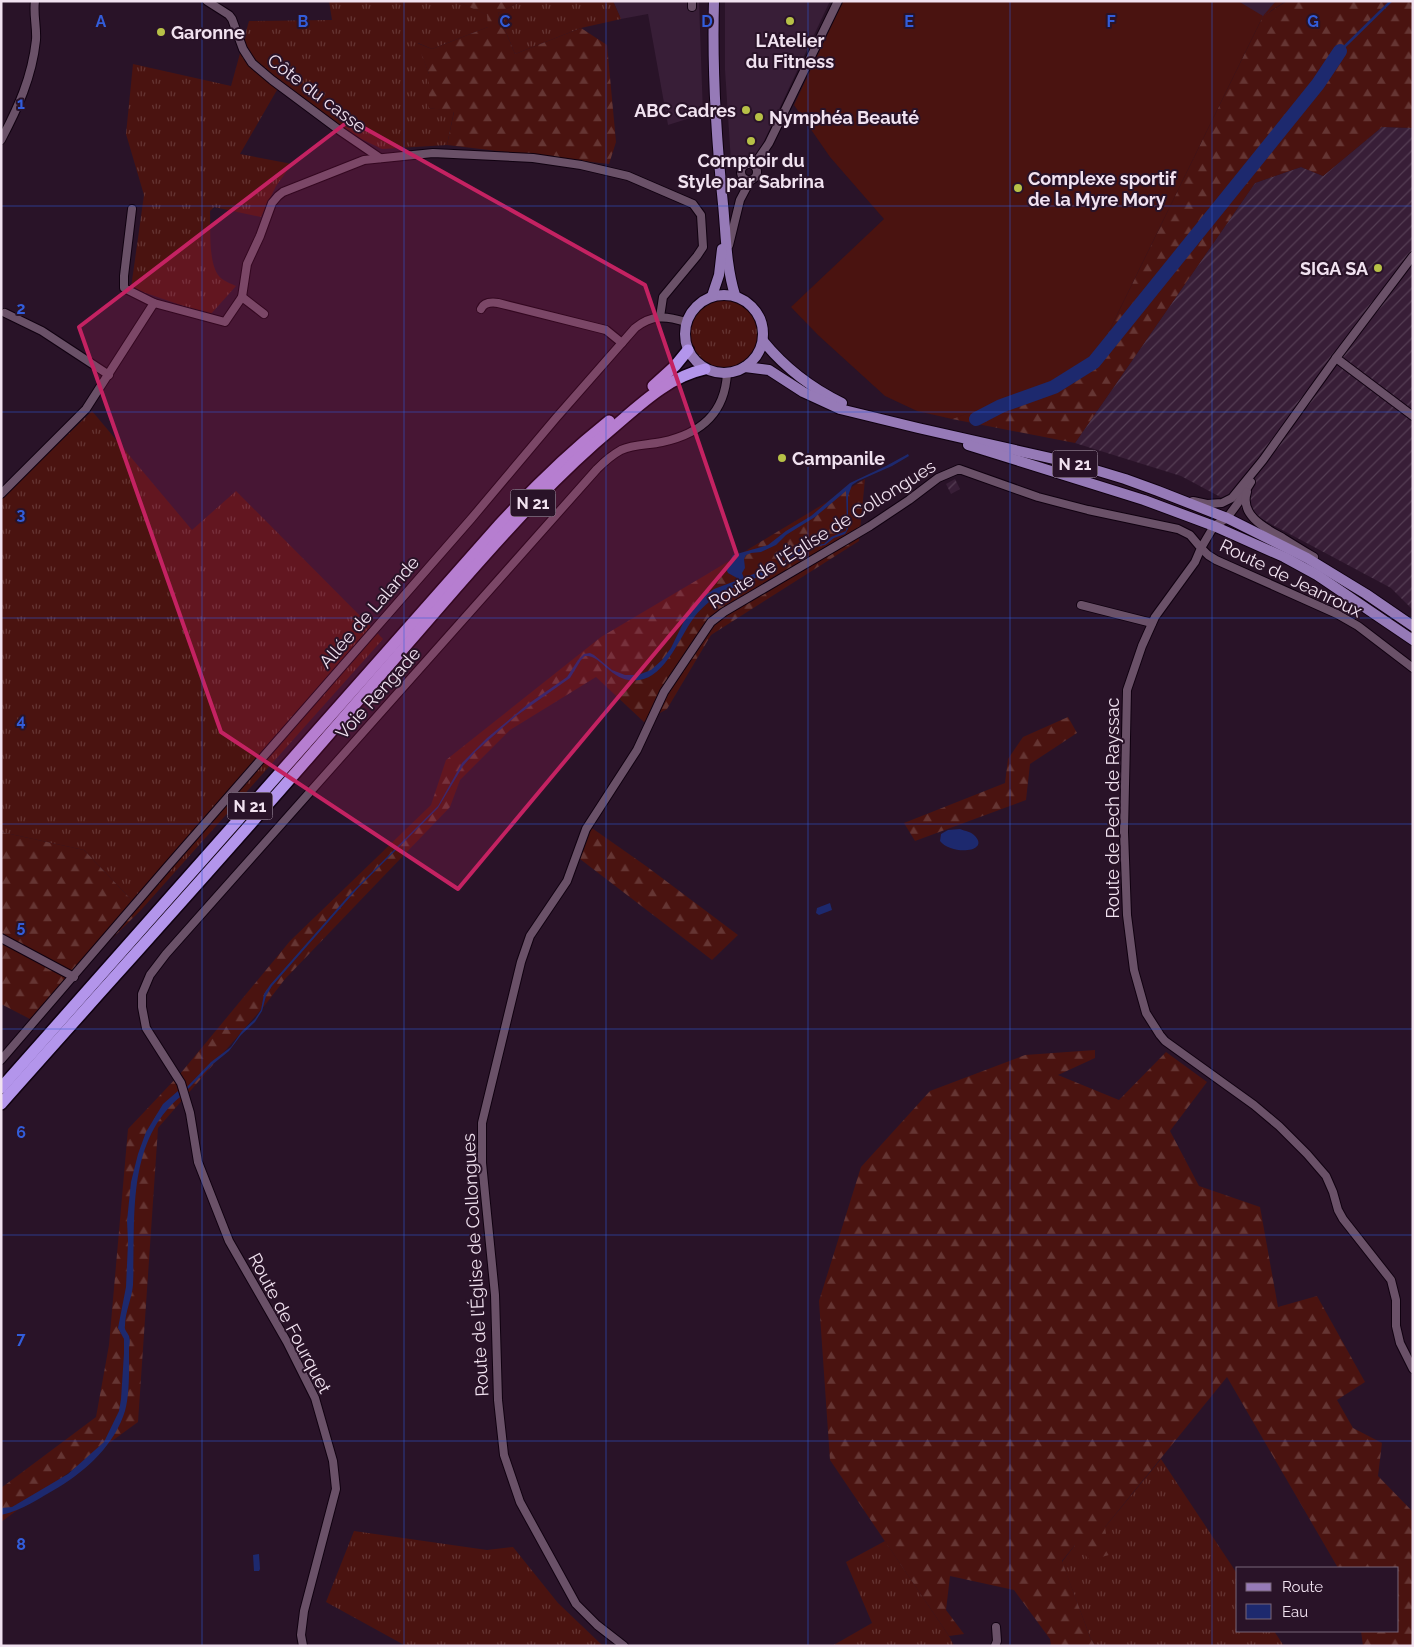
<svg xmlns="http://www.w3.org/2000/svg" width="1414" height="1647" viewBox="0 0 1414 1647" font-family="Raleway,sans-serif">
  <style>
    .built { fill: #381e37 }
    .industrial { fill: url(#industrial-furrows) }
    .grass { fill: url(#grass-tufts) }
    .forest { fill: url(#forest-firs) }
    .pitch { fill: #4a1310 }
    .water { fill: #1d296e }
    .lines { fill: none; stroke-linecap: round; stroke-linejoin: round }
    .stream { stroke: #1d296e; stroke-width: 2.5 }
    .river { stroke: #1d296e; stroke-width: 14 }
    .minor-casing { stroke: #100110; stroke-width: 10 }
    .major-casing { stroke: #100110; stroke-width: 12 }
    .highway-casing { stroke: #100110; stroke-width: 14 }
    .minor { stroke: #6a5168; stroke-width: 8 }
    .major { stroke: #967ab7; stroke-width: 10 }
    .highway { stroke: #b395eb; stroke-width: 11 }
    .marked { fill: #c42262; fill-opacity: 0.2; stroke: #c42262; stroke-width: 4; stroke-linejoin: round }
    .grid { fill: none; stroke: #325dda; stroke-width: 1; stroke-opacity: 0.55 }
    .poi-dot { fill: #b7c147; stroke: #291328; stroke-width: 2 }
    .labels { text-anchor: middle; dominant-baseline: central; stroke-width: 4; stroke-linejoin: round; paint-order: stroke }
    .shield { fill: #291328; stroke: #b5a4b4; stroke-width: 1 }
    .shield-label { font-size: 16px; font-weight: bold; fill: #f1e2f0 }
    .poi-label { font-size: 18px; font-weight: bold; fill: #f1e2f0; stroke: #291328; text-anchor: start }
    .street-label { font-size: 18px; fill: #f1e2f0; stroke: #291328 }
    .grid-label { font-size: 16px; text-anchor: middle; font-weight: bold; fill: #325dda; stroke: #291328; stroke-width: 4; stroke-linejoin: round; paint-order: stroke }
  </style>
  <defs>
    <pattern id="industrial-furrows" width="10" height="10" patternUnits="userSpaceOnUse" patternTransform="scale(1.25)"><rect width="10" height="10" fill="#381e37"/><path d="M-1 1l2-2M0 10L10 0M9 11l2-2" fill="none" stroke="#553e54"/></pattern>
    <pattern id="grass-tufts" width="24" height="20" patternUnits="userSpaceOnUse" patternTransform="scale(1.25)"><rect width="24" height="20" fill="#4a1310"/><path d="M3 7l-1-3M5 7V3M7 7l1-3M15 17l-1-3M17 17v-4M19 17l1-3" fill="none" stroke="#653533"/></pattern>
    <pattern id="forest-firs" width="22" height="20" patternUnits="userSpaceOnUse" patternTransform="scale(1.25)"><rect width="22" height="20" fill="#4a1310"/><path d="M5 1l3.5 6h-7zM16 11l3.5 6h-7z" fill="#653533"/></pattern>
  </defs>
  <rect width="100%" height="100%" fill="#291328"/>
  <g class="built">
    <polygon points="613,1 699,1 703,114 668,125 648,14 621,19"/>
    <polygon points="725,1 830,1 757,156 731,162 725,70"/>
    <polygon points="1235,1 1278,1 1263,21"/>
  </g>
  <g class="industrial">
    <polygon points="1382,127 1413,128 1413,610 1391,588 1181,476 1075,443 1255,183 1301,167 1323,176"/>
    <polygon points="955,479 960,489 951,494 946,484"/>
  </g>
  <g class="grass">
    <path d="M329,1h127l32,14v12l-56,22 -14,-6 11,31v34l25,3 -7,34 -65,4 -29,-14 -72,-52 -41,71 52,10 -16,22 -15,31 -47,-10 -4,4c1,17 -3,57 12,68 4,3 10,5 14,7l-26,29 -79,-27 13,-93 -18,-61 7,-70 98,22 18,-65 83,-1z"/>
    <polygon points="522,1 613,1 621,19 581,28 515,54 498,13"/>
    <circle cx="724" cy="334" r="34"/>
    <polygon points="92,411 192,530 236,491 383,639 141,910 84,850 1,832 1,499"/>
    <polygon points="1161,1459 1238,1575 1238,1631 1274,1631 1284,1646 1095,1646 1090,1637 1062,1562 1075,1545 1105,1527"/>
    <polygon points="354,1531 487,1550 513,1547 558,1603 603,1646 406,1646 326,1602"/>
    <polygon points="885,1541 949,1636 954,1646 832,1646 872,1623 846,1562"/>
  </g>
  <g class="forest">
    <polygon points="456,1 522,1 498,13 515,54 581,28 607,45 616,142 609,164 447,145 454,112 429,108 429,74 417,43 432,49 488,27 487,15"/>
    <polygon points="1287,1 1413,1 1413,128 1382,127 1323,176 1301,167 1255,183 1075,443 952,419 1094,362 1263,16"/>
    <polygon points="865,479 859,541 711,635 667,709 644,722 596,677 510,730 460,780 450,807 285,979 265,1005 158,1128 138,1422 1,1522 1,1488 96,1417 109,1345 128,1129 180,1074 290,941 431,805 446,760 601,637 709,573"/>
    <polygon points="1068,717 1077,733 1030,764 1026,800 915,841 904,823 1005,783 1008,759 1023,737"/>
    <polygon points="589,826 646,866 738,935 712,960 580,859"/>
    <polygon points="1,832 84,850 141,910 30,1019 1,1004"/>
    <polygon points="1095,1050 1095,1058 1058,1075 1119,1100 1166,1052 1207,1082 1170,1131 1199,1186 1260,1207 1278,1307 1317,1296 1365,1382 1337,1400 1353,1428 1382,1443 1378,1476 1413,1512 1413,1646 1363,1646 1361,1631 1398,1631 1398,1568 1338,1568 1227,1377 1105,1527 1109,1555 1090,1560 1075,1545 1062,1561 1090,1637 1095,1646 1051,1646 1050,1639 1014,1590 950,1576 946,1610 964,1634 949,1636 830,1460 819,1301 861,1167 930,1091 1025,1055"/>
  </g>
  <g class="pitch">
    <polygon points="843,1 1238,1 1263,16 1276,1 1286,1 1263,16 1094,362 1059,381 952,419 917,411 885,396 818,335 791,307 884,219 830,157 794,105"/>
    <polygon points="1315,1 1346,2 1318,32 1301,17"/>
  </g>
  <g class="water">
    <path d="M908,454l1,2 -17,10 -34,15 -6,4 -4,11v33l-3,5 -11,4 -9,7 -22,4 -20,15v2l-2,-3 8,-5 13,-12 22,-2 7,-7 15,-6 1,-7 -1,-33 -31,26 -29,18 -10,10 -15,7 -10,1 -5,2 -2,4 1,9 -3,5 2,5 19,-8 1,4v5l-4,-3c-17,8 -36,14 -51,26 -5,4 -10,9 -14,14 -14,18 -29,61 -56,64 -28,4 -37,-26 -54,-24l-4,4 -11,18 -54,38 -40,35 -13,15 -25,42 -80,80 -86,98 -6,10 -4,15 -7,11 -14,13 -12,16 -16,13 -26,26 -1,-2 25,-26 20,-15 11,-16 13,-12 6,-9 3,-16 6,-9 81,-92 87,-87 24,-43 25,-25 41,-34 39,-27 11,-17 6,-6 6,-1 4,2 18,15 13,5h13l13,-5 11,-10 9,-12 16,-33 9,-12 18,-14 24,-9 -1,-2 -9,-5 -2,-4 7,-14 35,-10 18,-14 25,-15 39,-33 36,-17z"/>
    <path d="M960,829c5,2 12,3 15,7 15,16 -23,20 -35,5l1,-7 7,-4z"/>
    <polygon points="830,903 832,910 819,915 816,913 817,908"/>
    <path d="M178,1091l2,6c-55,46 -44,123 -47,188 -1,13 -8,27 -8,41 -1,4 2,6 4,10 1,3 1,7 0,11 0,20 1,46 -4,64 -10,33 -38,59 -66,76 -18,10 -37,24 -58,28v-7l11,-1 56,-33 36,-32 15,-31 2,-12 3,-46v-14l-6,-11 8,-41 2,-45 -1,-21 4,-39 7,-28 8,-22 17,-28z"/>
    <polygon points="259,1554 260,1569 259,1571 254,1571 253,1555"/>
  </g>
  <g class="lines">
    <polyline class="stream" points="1340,51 1391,1"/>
    <polyline class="river" points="976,419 1001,406 1054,387 1094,362 1318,84 1340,51"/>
    <g class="minor-casing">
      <g id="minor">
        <polyline points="207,1 229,15 232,19 243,49 252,63 272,80 339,130 380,158"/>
        <polyline points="692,7 692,1"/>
        <path d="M1,140c17,-32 31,-63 35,-100 1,-13 -3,-26 -1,-39"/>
        <circle cx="749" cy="172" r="8"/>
        <polyline points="754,165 769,143 838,1"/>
        <polyline points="132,209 124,276 124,288 154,303 225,322 242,297 247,264 260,236 272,203 278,196 283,192 364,160 433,153 533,158 581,165 628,176 693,204 701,215 703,247 697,256 663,297 660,317"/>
        <polyline points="729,245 740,200 750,181"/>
        <polyline points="242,297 264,314"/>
        <path d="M481,309c3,-7 10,-7 17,-6l108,27 16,13"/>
        <polyline points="5,313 42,331 109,375"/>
        <polyline points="1336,358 1413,416"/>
        <polyline points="1251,482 1238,503 1227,518 1214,526 1201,548 1208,555 1216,560 1337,614 1358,626 1413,668"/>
        <path d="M1247,492c-8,24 20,37 36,46 11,7 21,13 31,19"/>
        <polyline points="1,494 86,409 154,303"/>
        <polyline points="1193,501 1207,504 1222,503 1232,498 1263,460 1336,358 1413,256"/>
        <polyline points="1081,605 1152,623"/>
        <polyline points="1,938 74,977"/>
        <path d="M1,1060l166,-193 304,-348 85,-101 79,-90c17,-14 32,-12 51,-6"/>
        <path d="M303,1646l-2,-11 3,-24 32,-122 -3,-28 -18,-63 -28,-56 -58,-101 -11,-28 -20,-51 -8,-49 -9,-30 -35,-55 -4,-21v-13l8,-19 16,-21 431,-485c7,-7 15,-14 24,-19 13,-6 27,-5 41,-8 38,-8 63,-28 65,-69"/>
        <polyline points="624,1646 597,1625 576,1604 520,1502 504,1455 498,1400 495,1295 482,1163 482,1123 521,962 530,936 567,881 586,829 637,750 664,692 711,622 724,612 870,526 909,500 938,478 959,469 1038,497 1088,510 1178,529 1190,535 1201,548 1195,562 1155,617 1142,646 1127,690 1124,832 1127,915 1134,970 1146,1013 1160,1035 1165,1041 1254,1105 1279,1126 1307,1154 1326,1176 1333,1192 1338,1210 1343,1219 1391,1280 1396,1300 1396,1326 1400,1343 1413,1369"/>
        <polyline points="995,1646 997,1641 996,1627"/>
      </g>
    </g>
    <g class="major-casing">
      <g id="major">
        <path d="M714,1c-2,69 2,135 9,203 3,31 3,62 12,91"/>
        <circle cx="724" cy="334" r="39"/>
        <polyline points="712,296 719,275 722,249"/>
        <path d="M763,341c22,27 48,47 79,62"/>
        <polyline points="745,367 769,370 803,392 840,409 918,428 1072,463 1125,479 1158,491 1227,518 1307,558 1366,594 1413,626"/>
        <polyline points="968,445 1144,500 1214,526 1284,557 1317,575 1413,640"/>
      </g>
    </g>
    <g class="highway-casing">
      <g id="highway">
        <polyline points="653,386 675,366 688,350"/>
        <path d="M1,1088l499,-564c34,-37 70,-72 109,-103"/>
        <path d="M1,1104c101,-114 204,-227 304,-342 51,-58 101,-117 152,-175 50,-57 100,-113 158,-161 28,-24 54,-49 90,-57"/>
      </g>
    </g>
    <use href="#minor" class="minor"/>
    <use href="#major" class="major"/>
    <use href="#highway" class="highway"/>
  </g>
  <path class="marked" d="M350,120l295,165 92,270 -279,334 -237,-157 -142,-405z"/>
  <path class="grid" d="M202,1v1645M404,1v1645M606,1v1645M808,1v1645M1010,1v1645M1212,1v1645M1,206h1412M1,412h1412M1,618h1412M1,824h1412M1,1029h1412M1,1235h1412M1,1441h1412"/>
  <g class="poi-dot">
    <circle cx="790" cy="21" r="5"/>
    <circle cx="161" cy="32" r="5"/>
    <circle cx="746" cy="110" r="5"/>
    <circle cx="759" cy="117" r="5"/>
    <circle cx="751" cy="141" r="5"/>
    <circle cx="1018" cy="188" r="5"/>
    <circle cx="1378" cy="268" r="5"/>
    <circle cx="782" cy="458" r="5"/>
  </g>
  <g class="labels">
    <g class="shield">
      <rect x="1052.5" y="450.5" width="45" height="27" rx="4"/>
      <rect x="510.5" y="489.5" width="45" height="27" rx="4"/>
      <rect x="227.5" y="792.5" width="45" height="27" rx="4"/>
    </g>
    <g class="shield-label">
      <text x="1075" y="464">N 21</text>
      <text x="533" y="503">N 21</text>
      <text x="250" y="806">N 21</text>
    </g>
    <g class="poi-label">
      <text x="171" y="32">Garonne</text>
      <text x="790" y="40" text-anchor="middle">L'Atelier<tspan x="790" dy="21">du Fitness</tspan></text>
      <text x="736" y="110" text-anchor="end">ABC Cadres</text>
      <text x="769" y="117">Nymphéa Beauté</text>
      <text x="751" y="160" text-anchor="middle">Comptoir du<tspan x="751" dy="21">Style par Sabrina</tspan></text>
      <text x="1028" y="178">Complexe sportif<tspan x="1028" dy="21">de la Myre Mory</tspan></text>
      <text x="1368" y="268" text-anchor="end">SIGA SA</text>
      <text x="792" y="458">Campanile</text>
    </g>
    <g class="street-label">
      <text transform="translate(317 93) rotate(37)">Côte du casse</text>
      <text transform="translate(822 534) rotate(-32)">Route de l’Église de Collongues</text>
      <text transform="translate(1291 578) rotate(26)">Route de Jeanroux</text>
      <text transform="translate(369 612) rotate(-49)">Allée de Lalande</text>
      <text transform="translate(378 693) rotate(-48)">Voie Rengade</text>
      <text transform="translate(1112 808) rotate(-90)">Route de Pech de Rayssac</text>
      <text transform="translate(475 1265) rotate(-93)">Route de l’Église de Collongues</text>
      <text transform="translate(290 1323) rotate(62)">Route de Fourquet</text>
    </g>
  </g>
  <g class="grid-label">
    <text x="101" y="27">A</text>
    <text x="303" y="27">B</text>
    <text x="505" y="27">C</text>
    <text x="707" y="27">D</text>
    <text x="909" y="27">E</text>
    <text x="1111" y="27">F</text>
    <text x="1313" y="27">G</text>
    <text x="21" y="109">1</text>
    <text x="21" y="314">2</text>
    <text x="21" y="520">3</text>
    <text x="21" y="726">4</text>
    <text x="21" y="932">5</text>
    <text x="21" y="1138">6</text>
    <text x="21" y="1344">7</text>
    <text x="21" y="1550">8</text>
  </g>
  <rect width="1414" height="1647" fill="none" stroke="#f1e2f0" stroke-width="5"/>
  <rect x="1236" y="1567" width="162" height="65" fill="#291328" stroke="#796678"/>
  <rect x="1246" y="1583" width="25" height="8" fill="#967ab7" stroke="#796678"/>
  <text x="1282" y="1592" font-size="15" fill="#f1e2f0">Route</text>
  <rect x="1246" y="1604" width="25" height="15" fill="#1d296e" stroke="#796678"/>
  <text x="1282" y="1617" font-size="15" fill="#f1e2f0">Eau</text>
</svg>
